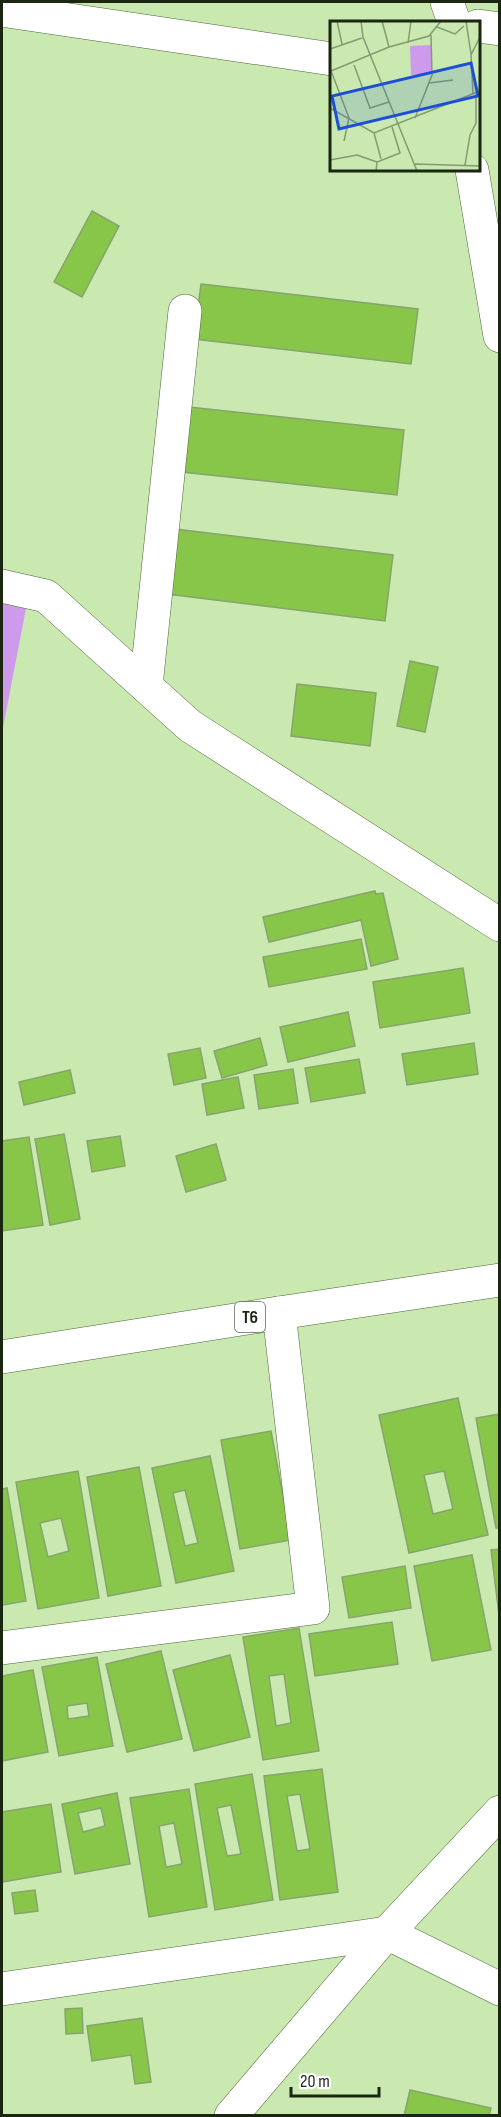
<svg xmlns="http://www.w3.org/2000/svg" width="501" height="2117" viewBox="0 0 501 2117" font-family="'Sofia Sans Condensed',sans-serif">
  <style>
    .green { fill: #cd9aec }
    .building { fill: #88c64a; stroke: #86a46e; stroke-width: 1.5; fill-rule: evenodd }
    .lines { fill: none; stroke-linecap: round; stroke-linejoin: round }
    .minor-casing { stroke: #4b6634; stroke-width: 34 }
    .highway-casing { stroke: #4b6634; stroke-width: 34 }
    .minor { stroke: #fff; stroke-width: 33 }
    .highway { stroke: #fff; stroke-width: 33 }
    .labels { text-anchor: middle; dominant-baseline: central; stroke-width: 4.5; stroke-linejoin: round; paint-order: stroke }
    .shield { fill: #fefefe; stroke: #5f6758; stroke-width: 1.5 }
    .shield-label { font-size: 18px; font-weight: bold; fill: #1b2611 }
    .inset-road { fill: none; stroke: #839b70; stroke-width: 1.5 }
    .view { fill: #1d4ed8; fill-opacity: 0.15; stroke: #1d4ed8; stroke-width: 3 }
    .inset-edge { fill: none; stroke: #1b2611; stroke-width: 3 }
  </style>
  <rect width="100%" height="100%" fill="#c9e9b0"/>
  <polygon class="green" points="2,598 27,603 2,733"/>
  <g class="building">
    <polygon points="92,211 119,226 82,297 54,282"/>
    <polygon points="201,284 418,309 411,364 194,339"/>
    <polygon points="189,407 404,430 397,495 182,472"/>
    <polygon points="175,529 393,555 385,621 167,594"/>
    <polygon points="410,661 438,667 425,732 397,726"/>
    <polygon points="297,684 376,693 370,746 291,736"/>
    <polygon points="375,891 376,894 383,893 398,959 371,966 361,920 269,942 263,917"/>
    <polygon points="361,939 367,969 269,987 263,957"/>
    <polygon points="463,968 470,1013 380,1028 373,982"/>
    <polygon points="348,1012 355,1046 288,1062 280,1027"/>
    <polygon points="260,1038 267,1065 222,1078 214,1051"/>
    <polygon points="474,1043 478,1074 407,1085 402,1054"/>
    <polygon points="200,1048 206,1078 174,1085 168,1054"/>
    <polygon points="359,1059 365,1093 311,1102 305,1068"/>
    <polygon points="293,1069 298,1103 259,1109 254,1075"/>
    <polygon points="70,1070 75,1093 24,1105 19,1082"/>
    <polygon points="238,1077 244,1108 207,1115 202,1084"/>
    <polygon points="64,1134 80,1219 50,1225 35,1139"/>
    <polygon points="120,1136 125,1166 92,1172 87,1141"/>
    <polygon points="29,1137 43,1225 2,1231 2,1141"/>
    <polygon points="216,1144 226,1180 186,1192 176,1156"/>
    <path d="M458,1398l30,137 -79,18 -30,-138zM444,1471l9,38 -20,5 -9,-39z"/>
    <polygon points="500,1414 500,1528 496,1528 476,1418"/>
    <polygon points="271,1431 291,1540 240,1549 221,1440"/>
    <path d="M210,1456l24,115 -58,12 -24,-115zM185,1490l13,53 -13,3 -12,-53z"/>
    <polygon points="139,1467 161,1586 108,1596 87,1477"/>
    <path d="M78,1471l21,127 -61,11 -22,-127zM61,1518l8,33 -21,6 -8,-34z"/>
    <polygon points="7,1488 26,1601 2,1605 2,1489"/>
    <polygon points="500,1549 500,1623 491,1550"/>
    <polygon points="472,1555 491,1650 432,1661 414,1566"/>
    <polygon points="405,1566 411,1608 349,1618 342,1577"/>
    <polygon points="392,1622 398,1664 315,1676 309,1634"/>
    <path d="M299,1628l20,123 -56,9 -20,-123zM284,1674l7,49 -15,3 -7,-50z"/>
    <polygon points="161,1651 182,1739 127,1752 106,1664"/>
    <polygon points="230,1655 250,1737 194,1751 173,1670"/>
    <path d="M97,1657l16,89 -54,10 -17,-89zM87,1703l2,13 -21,3 -1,-13z"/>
    <polygon points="33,1670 48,1752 2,1761 2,1676"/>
    <path d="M322,1769l16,123 -58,8 -16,-124zM300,1794l10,55 -13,2 -10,-55z"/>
    <path d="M252,1774l21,126 -58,10 -20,-126zM231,1805l10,49 -14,2 -10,-48z"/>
    <path d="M189,1789l18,118 -58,10 -19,-119zM174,1823l8,41 -16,3 -7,-41z"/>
    <path d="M117,1793l13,71 -55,10 -13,-70zM101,1808l4,18 -22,6 -5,-19z"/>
    <polygon points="51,1804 61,1872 2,1882 2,1812"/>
    <polygon points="35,1890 38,1911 15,1914 12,1893"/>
    <polygon points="82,2008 83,2033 66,2034 65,2009"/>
    <polygon points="142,2018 151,2082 135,2084 131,2055 92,2061 87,2026"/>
    <polygon points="410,2090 491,2108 489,2116 404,2116"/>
  </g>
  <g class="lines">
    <g class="minor-casing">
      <g id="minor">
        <polyline points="447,2 454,22"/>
        <polyline points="2,10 332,59"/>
        <polyline points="478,26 500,29"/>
        <polyline points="472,170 500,336"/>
        <polyline points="2,586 46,596 190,726 500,925"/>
        <polyline points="146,686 185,311"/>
        <polyline points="2,1648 313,1608 279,1313"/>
        <polyline points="2,1989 387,1933 500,1989"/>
        <polyline points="231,2116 387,1933 500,1812"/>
      </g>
    </g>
    <g class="highway-casing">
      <polyline id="highway" points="2,1357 279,1313 500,1280"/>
    </g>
    <use href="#minor" class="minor"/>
    <use href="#highway" class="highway"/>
  </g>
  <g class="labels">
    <rect class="shield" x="235" y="1302" width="30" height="30" rx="4.5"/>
    <g class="shield-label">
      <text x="250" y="1317">T6</text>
    </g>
  </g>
  <g transform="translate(330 21)">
    <rect width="150" height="150" fill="#c9e9b0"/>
    <path d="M101,24l1,29 -21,1 -1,-29z" fill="#cd9aec"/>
    <path class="inset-road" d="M7,0l5,23M31,0l2,16 54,134M52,0l7,26M136,0l5,33M107,6l18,7 9,-8M78,22l3,-22M0,28l32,-11M24,44l16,43 19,-6M0,47l19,50 -5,23M1,50l58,-24 40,-11 12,-15M99,62l24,-3M143,73l-2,-39 9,-18M0,87l44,25 106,-42M85,97l17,-43 -1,-40M44,112l7,26M0,139l27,-5 20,7M85,143l65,2M135,144l5,-30 6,-12v-29M46,150l1,-9 23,-9 -8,-26"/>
    <path class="view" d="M141,42l7,33 -139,33 -7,-33z"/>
    <rect width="150" height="150" class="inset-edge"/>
  </g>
  <rect width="501" height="2117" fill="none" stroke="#1b2611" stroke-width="6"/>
  <path d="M291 2087v9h88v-9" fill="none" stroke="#1b2611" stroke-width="3"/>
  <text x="300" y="2087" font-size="18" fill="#1b2611" stroke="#fefefe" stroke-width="4.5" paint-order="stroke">20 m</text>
</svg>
